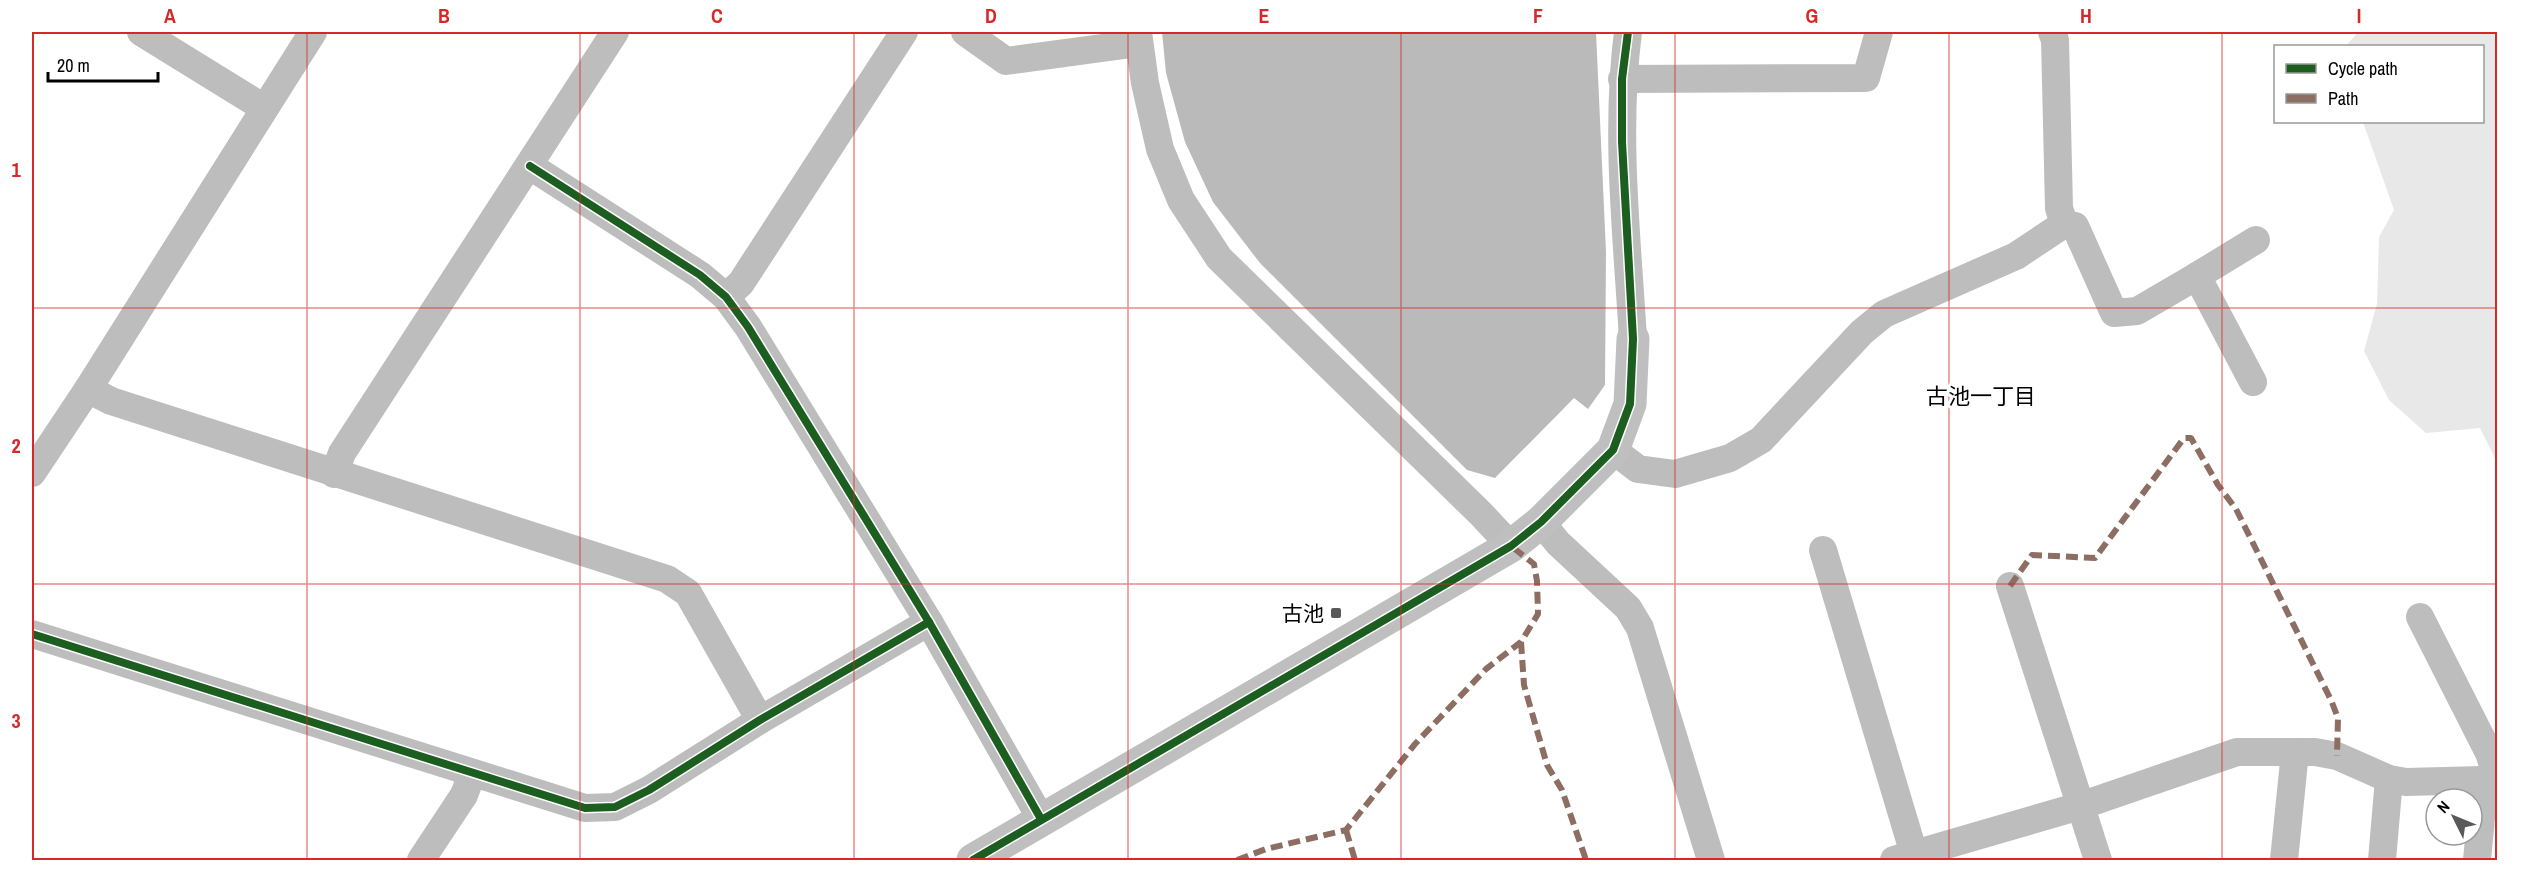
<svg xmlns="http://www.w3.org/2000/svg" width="2529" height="892" viewBox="0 0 2529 892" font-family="'Archivo Narrow','Noto Sans JP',sans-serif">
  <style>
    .green { fill: #e8e8e8 }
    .water { fill: #bababa }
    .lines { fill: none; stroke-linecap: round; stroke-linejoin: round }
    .street { stroke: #bdbdbd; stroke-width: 28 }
    .secondary { stroke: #bfbfbf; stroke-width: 33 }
    .quiet { stroke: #8d6e63; stroke-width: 6; stroke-dasharray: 12 6; stroke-linecap: butt }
    .cycleway-casing { stroke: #fff; stroke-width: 11 }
    .cycleway { stroke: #1b5e20; stroke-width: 8 }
    .grid { fill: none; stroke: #d62828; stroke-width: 1.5; stroke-opacity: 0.55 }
    .poi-dot { fill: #595959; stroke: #fff; stroke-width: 2 }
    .labels { text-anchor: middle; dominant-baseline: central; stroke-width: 6; stroke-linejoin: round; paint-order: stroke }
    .poi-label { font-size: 21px; fill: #000; stroke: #fff; text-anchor: end }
    .neighbourhood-label { font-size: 22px; fill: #000; stroke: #fff }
    .neatline { fill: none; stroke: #d62828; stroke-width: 2 }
    .grid-label { font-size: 20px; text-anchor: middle; font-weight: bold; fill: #d62828 }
  </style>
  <rect width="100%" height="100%" fill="#fff"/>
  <polygon class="green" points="2358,32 2497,32 2497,462 2480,428 2426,433 2389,400 2364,351 2377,304 2379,237 2394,210 2363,122 2482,122 2482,46 2346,46"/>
  <polygon class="water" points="1162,32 1596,32 1606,252 1605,385 1588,409 1574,398 1495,478 1467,470 1260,263 1213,202 1185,142 1166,73"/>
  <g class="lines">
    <g class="street">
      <polyline points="141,32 264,108"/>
      <polyline points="965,32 1006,61 1139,43"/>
      <polyline points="1138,32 1145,83 1160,149 1181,200 1219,258 1480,513 1511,546"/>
      <path d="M1628,32c-13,101 -1,205 5,307"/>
      <polyline points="2052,32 2055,40 2059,208 2064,224"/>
      <polyline points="1622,79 1866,78 1879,32"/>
      <polyline points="530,166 700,275 726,297 748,327 929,622 1041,819"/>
      <polyline points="726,297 741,283 904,32"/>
      <polyline points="2253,382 2197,276 2256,240"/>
      <polyline points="88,389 111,401 667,579 688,593 760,720"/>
      <polyline points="1613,450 1638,469 1675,474 1730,458 1761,440 1862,332 1884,314 2016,256 2064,224 2075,226 2114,313 2137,311 2197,276"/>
      <polyline points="32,473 88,389 313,32"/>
      <polyline points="334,474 342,453 615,32"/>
      <polyline points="1541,522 1558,543 1628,608 1640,628 1711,860"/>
      <polyline points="1823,550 1914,854"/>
      <polyline points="2010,586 2098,860"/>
      <polyline points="2420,617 2489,753 2496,774"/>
      <polyline points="32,634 585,808 615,807 649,790 760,720 929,622"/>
      <polyline points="421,860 464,795 472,774"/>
      <polyline points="1894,860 2080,806 2237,752 2315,752 2337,756 2389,779 2406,782 2482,780 2483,797 2477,860"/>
      <polyline points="2284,860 2295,752"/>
      <polyline points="2382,860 2389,779"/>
    </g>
    <polyline class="secondary" points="973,860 1511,546 1541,522 1613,450 1630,404 1633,339"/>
    <g class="quiet">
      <polyline points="2010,586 2032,555 2095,558 2184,438 2191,438 2218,485 2236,509 2331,700 2338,718 2337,756"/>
      <polyline points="1521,642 1524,685 1547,765 1562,790 1586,860"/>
      <polyline points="1346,830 1355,860"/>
      <polyline points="1237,860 1266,849 1346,830 1415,744 1486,669 1521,642 1538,614 1537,581 1534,564 1511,546"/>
    </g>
    <g class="cycleway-casing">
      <g id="cycleway">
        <polyline points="530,166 700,275 726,297 748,327 929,622 1041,819"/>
        <polyline points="32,634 585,808 615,807 649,790 760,720 929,622"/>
        <polyline points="973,860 1511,546 1541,522 1613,450 1630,404 1633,339 1622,142 1622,79 1628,32"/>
      </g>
    </g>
    <use href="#cycleway" class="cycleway"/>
  </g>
  <path class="grid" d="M307,32v828M580,32v828M854,32v828M1128,32v828M1401,32v828M1675,32v828M1949,32v828M2222,32v828M32,308h2466M32,584h2466"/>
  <rect class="poi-dot" x="1330" y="607" width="12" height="12" rx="3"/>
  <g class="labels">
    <g class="poi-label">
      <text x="1324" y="613">古池</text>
    </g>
    <g class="neighbourhood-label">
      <text x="1981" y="396">古池一丁目</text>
    </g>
  </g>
  <rect width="2529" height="892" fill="none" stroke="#ffffff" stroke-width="66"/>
  <rect x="2274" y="45" width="210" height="78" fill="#ffffff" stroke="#999999" stroke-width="1.5"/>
  <rect x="2286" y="64" width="30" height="9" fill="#1b5e20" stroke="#999999" stroke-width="1.5"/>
  <text x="2328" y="75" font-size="18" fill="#000000">Cycle path</text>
  <rect x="2286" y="94" width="30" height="9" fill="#8d6e63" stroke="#999999" stroke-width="1.5"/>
  <text x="2328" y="105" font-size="18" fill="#000000">Path</text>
  <g transform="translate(2454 817) rotate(313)"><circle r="28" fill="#ffffff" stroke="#999999" stroke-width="1.5"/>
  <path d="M0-4.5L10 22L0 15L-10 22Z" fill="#595959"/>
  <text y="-9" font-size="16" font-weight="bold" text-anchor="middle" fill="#000000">N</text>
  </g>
  <path d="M48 72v9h110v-9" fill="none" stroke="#000000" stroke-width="3"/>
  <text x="57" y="72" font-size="18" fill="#000000" stroke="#ffffff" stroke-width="4.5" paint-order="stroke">20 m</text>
  <rect x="33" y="33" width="2463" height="826" class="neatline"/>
  <g class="grid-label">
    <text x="170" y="23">A</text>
    <text x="444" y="23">B</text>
    <text x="717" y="23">C</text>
    <text x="991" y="23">D</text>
    <text x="1264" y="23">E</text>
    <text x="1538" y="23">F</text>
    <text x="1812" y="23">G</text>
    <text x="2086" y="23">H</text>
    <text x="2359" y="23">I</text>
    <text x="16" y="177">1</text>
    <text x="16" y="453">2</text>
    <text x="16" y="728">3</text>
  </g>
</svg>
